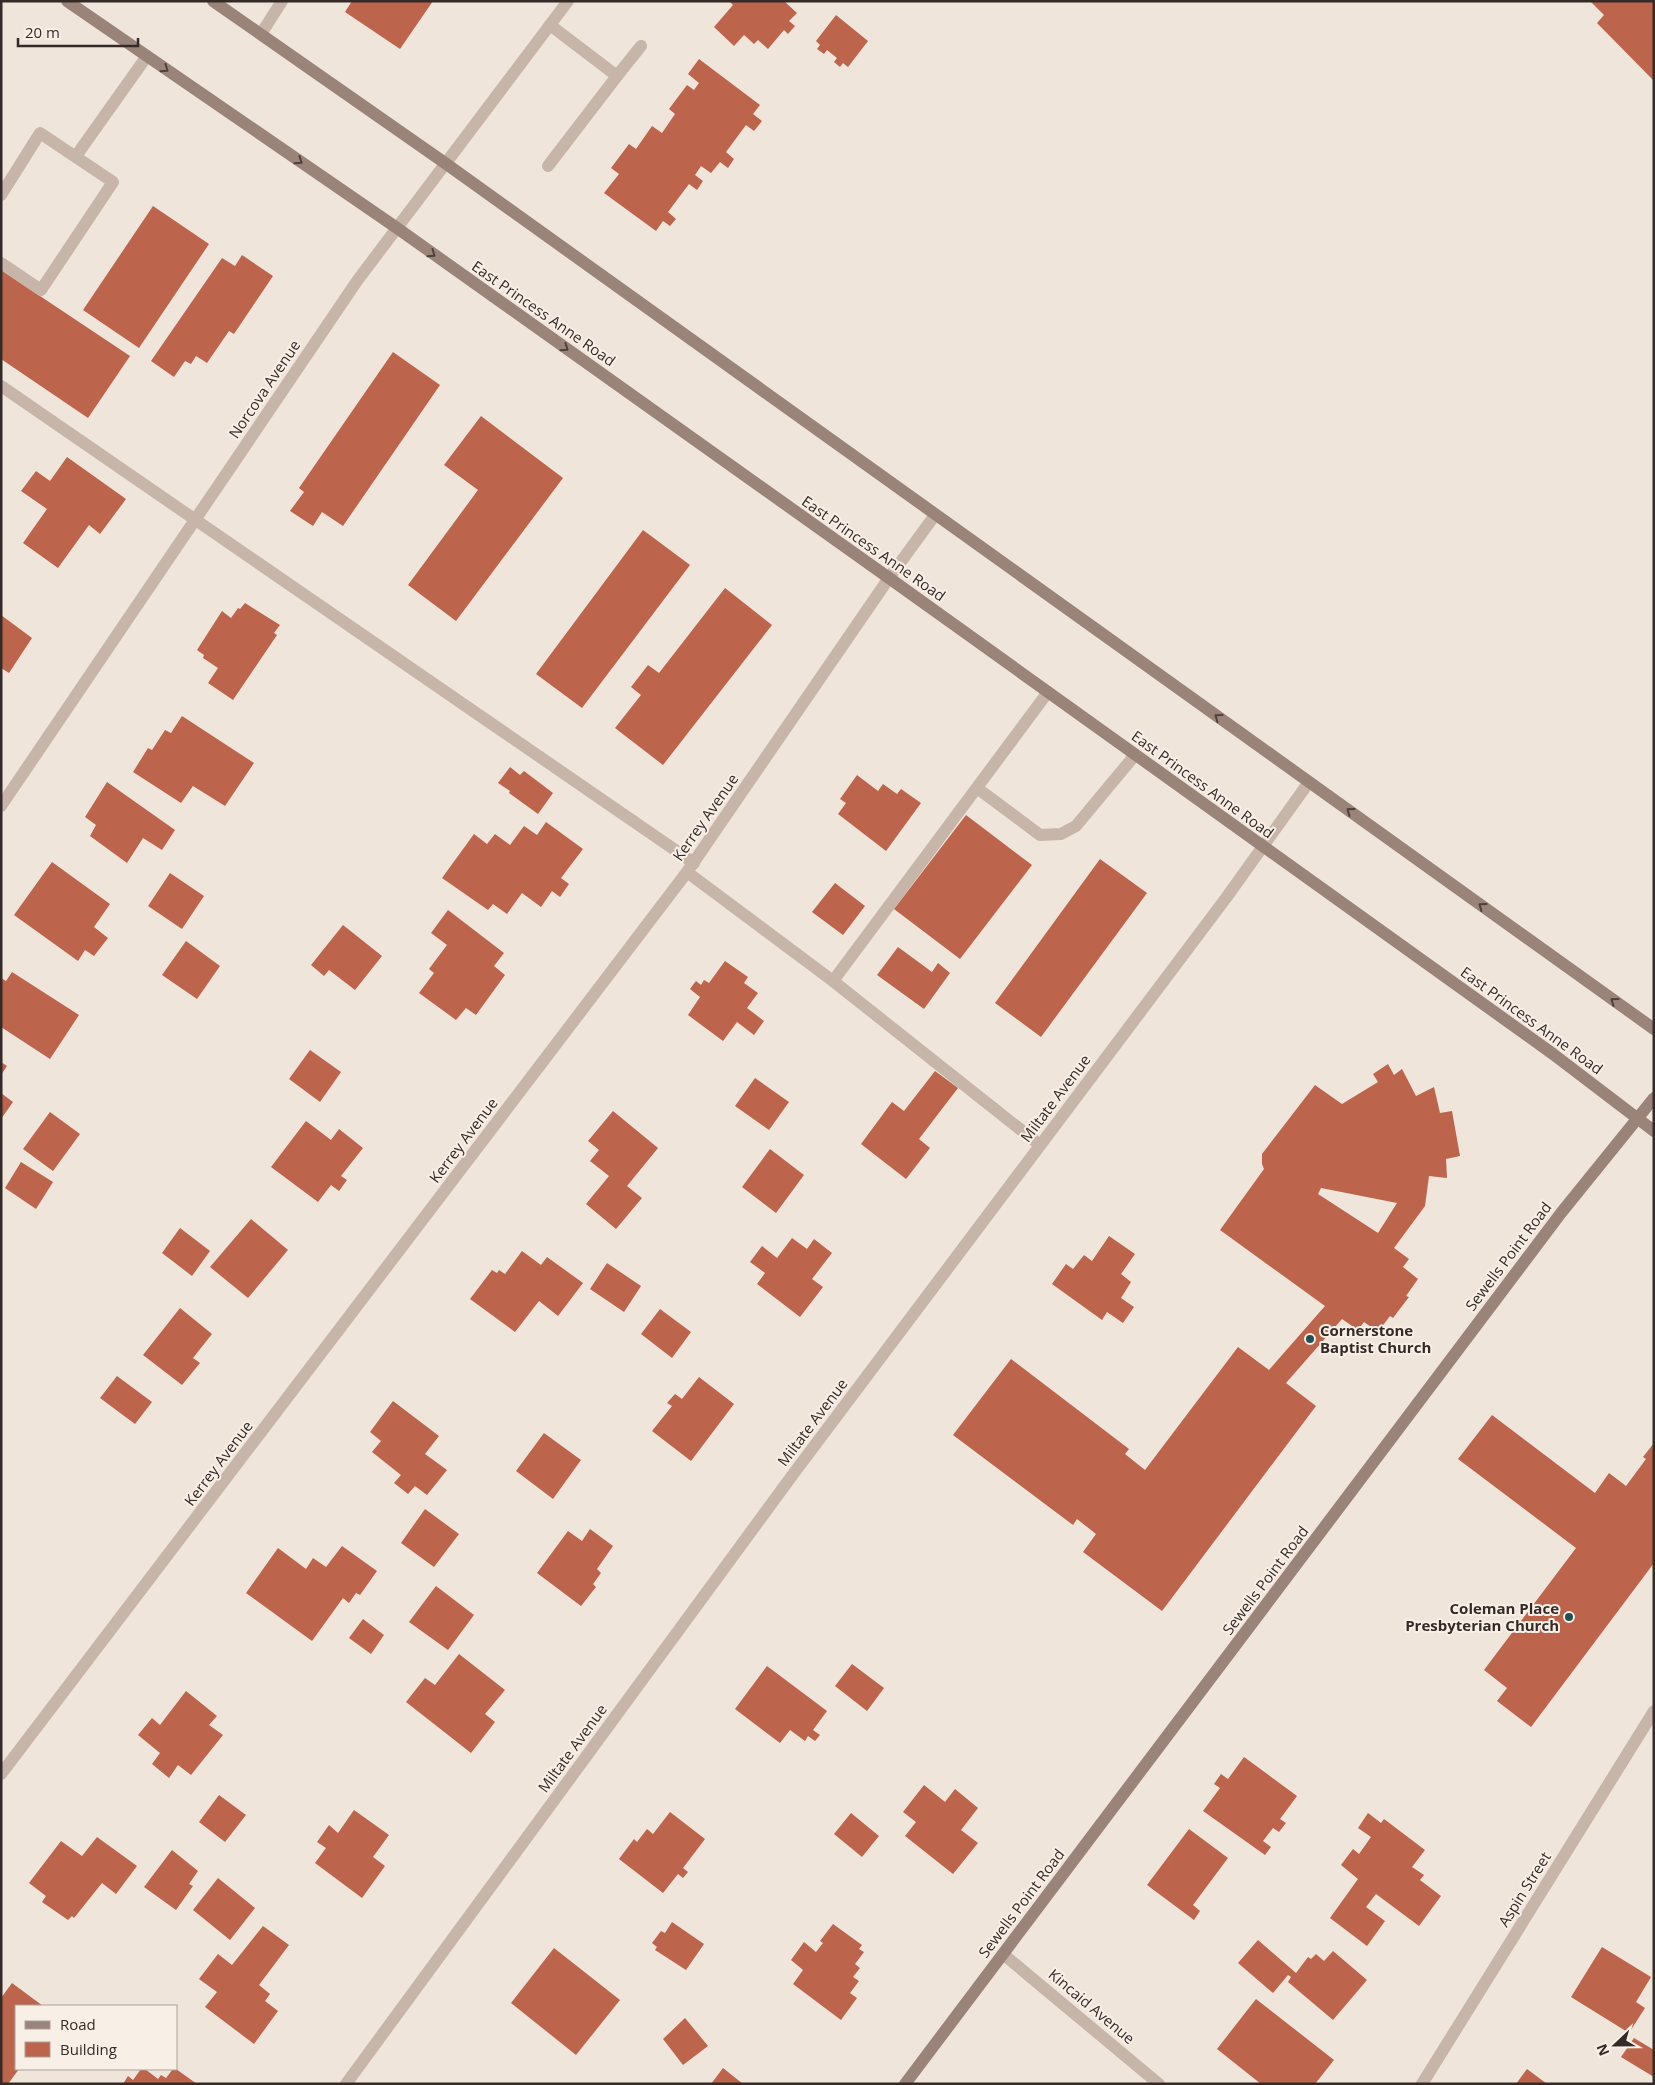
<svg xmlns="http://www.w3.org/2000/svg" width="1655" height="2085" viewBox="0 0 1655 2085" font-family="'Open Sans',sans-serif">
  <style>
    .building { fill: #bc644c; fill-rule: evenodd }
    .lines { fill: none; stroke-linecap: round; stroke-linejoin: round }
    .lane { stroke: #c6b5a8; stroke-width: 12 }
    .street { stroke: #c6b5a8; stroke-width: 12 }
    .secondary { stroke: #9a847a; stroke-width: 12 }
    .oneway { stroke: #4e413c }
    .poi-dot { fill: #215052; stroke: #f8efe7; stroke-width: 2 }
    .labels { text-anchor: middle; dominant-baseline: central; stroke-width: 4; stroke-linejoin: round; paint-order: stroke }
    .street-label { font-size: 15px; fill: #342b28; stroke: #f8efe7 }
    .poi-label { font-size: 15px; font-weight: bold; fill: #342b28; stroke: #f8efe7; text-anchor: start }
  </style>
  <rect width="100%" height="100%" fill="#efe5db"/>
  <g class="building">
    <polygon points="352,1 433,1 400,49 345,12"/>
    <polygon points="729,1 784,1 797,13 789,21 795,26 788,34 784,30 768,49 758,40 754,44 744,35 734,46 714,27 733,5"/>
    <polygon points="1590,1 1654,1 1654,81 1597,23 1604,15"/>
    <polygon points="836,15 868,41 848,67 843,63 840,67 834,62 837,58 827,50 824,54 817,49 820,45 816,41"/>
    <polygon points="699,59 760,105 753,114 762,121 754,131 746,125 726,152 734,159 728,168 720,162 711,173 701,166 695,175 703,181 697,190 689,184 668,212 676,219 670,226 663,221 656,231 604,193 619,174 611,168 629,144 636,149 652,126 662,133 675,114 669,109 687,85 694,90 699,83 688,74"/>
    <polygon points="153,206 209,244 139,348 83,310"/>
    <polygon points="242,255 273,276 234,334 229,331 207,363 196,356 191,364 185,361 174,377 151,361 222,258 235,266"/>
    <polygon points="1,270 130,356 88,418 1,359"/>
    <polygon points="393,352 440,385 343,526 322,512 313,526 290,511 304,492 299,488"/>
    <polygon points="481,416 563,478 456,621 408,585 478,490 444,465"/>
    <polygon points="67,457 126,499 100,534 89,525 58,568 23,543 47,509 21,491 36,471 50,481"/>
    <polygon points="643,530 690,565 582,708 536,674"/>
    <polygon points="725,588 772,625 663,765 615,728 641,695 631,687 648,665 659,673"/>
    <polygon points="245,603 280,625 274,633 277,635 233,700 208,683 218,668 203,658 204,655 197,650 222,611 231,618 238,608 240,609"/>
    <polygon points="1,615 32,638 9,673 1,668"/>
    <polygon points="182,716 254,763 225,806 193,786 181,803 133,772 148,748 152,750 165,730 171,733"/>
    <polygon points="510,767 520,775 524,771 553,793 538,814 509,793 510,791 498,783"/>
    <polygon points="857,775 878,791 883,784 897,794 901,789 921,803 886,851 838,814 846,803 840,799"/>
    <polygon points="107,782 175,830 162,850 143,838 127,863 90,836 96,825 85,817"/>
    <polygon points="966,815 1032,865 960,959 894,909"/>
    <polygon points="546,822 583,849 561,878 569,884 560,897 552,891 541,907 522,893 507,914 493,904 488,910 442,878 474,834 487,844 495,834 510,845 524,826 537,835"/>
    <polygon points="1100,859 1147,893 1041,1037 995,1003"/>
    <polygon points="52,862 110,904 94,927 108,938 94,956 85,950 78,961 14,915"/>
    <polygon points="170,873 204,896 182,929 148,906"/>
    <polygon points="835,883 865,906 843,935 812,912"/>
    <polygon points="448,910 504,953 494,966 505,975 476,1015 466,1008 456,1020 419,993 434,973 429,969 447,945 431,933"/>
    <polygon points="343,925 382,956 355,990 329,970 324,976 311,965"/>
    <polygon points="186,941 220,966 197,999 162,975"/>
    <polygon points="898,947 932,972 938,963 950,973 924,1009 877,975"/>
    <polygon points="725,961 748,977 744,983 758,993 747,1008 764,1021 754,1035 737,1022 723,1041 688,1015 700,997 690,989 696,981 701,985 704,980 709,983"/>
    <polygon points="12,972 79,1015 50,1059 1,1027 1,978 6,981"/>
    <polygon points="310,1050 341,1072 320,1102 289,1079"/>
    <polygon points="1,1062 7,1066 1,1075"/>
    <path d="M1388,1064l6,11 8,-6 14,27 18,-9 6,26 12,-2 8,45 -14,3 1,19 -18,-2 -4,30 -31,42 15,11 -6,8 15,12 -12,17 3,1 -16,21 -3,-2 -12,16 -14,-10 -6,8 -16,-11 -56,64 30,23 -154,205 -79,-59 13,-18 -19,-15 -4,6 -120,-90 58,-76 118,90 -4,5 20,16 93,-123 31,23 56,-64 -105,-76 44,-61 -2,-5v-10l53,-69 27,19 36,-22 -5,-8zM1321,1188l76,15 -19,30 -60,-39z"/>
    <polygon points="935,1071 958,1088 919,1139 930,1148 906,1179 861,1144 892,1102 904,1111"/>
    <polygon points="755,1078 789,1102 769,1130 735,1106"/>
    <polygon points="1,1093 13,1102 1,1119"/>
    <polygon points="613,1111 658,1148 627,1186 642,1198 616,1229 586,1204 609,1176 590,1161 599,1150 588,1141"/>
    <polygon points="50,1112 80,1134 53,1171 23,1149"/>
    <polygon points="306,1121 331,1140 339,1129 363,1148 341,1176 347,1180 339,1191 331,1185 318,1202 271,1167"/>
    <polygon points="770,1149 804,1175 776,1213 742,1187"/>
    <polygon points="21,1162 53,1182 36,1209 5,1188"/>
    <polygon points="251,1219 288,1250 248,1298 210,1267"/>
    <polygon points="180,1228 210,1251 192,1276 162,1253"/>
    <polygon points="1109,1236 1135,1254 1121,1274 1131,1282 1121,1298 1134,1307 1123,1323 1107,1312 1102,1320 1052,1284 1066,1264 1073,1269 1084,1255 1092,1261"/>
    <polygon points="792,1238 807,1249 814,1239 832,1253 812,1279 823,1287 800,1317 757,1284 765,1273 750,1262 762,1246 777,1258"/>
    <polygon points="522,1251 541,1265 547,1257 583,1283 558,1316 539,1301 515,1332 470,1299 492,1270 497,1273 499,1270 505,1274"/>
    <polygon points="607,1263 641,1286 624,1312 590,1289"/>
    <polygon points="180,1308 212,1334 193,1358 200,1363 182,1385 143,1355"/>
    <polygon points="660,1309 691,1332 672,1358 641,1334"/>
    <polygon points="117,1376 152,1402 135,1424 100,1398"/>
    <polygon points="699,1377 734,1404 691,1461 652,1431 672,1406 667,1403 675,1394 682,1399"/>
    <polygon points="393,1401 439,1436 425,1454 447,1470 427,1495 415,1486 408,1494 394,1483 401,1475 372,1452 381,1441 370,1432"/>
    <polygon points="1492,1415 1595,1493 1609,1473 1626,1486 1646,1459 1643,1457 1654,1443 1654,1563 1531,1727 1497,1701 1507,1688 1484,1670 1576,1548 1458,1459"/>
    <polygon points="544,1433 581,1460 553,1499 516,1471"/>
    <polygon points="425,1509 459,1534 434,1567 401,1543"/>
    <polygon points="590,1529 613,1546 597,1569 601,1573 593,1584 596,1587 581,1606 537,1573 568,1531 582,1541"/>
    <polygon points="342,1546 377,1571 360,1595 356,1593 349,1603 343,1598 312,1641 246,1593 278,1548 306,1569 313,1558 326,1567"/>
    <polygon points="436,1586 474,1615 448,1650 409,1622"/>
    <polygon points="363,1619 384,1635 371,1654 349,1638"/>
    <polygon points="459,1654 505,1690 485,1714 495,1722 471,1753 406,1702 425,1678 435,1685"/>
    <polygon points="852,1664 884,1688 867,1711 835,1686"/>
    <polygon points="767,1666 827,1711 813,1730 820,1735 815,1741 808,1736 805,1741 790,1730 780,1743 735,1709"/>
    <polygon points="186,1691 217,1716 209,1725 223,1735 191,1775 178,1765 169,1778 152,1764 160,1753 138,1735 152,1718 160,1725"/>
    <polygon points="1244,1757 1297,1796 1280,1819 1286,1823 1279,1832 1273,1828 1263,1841 1271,1847 1265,1855 1203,1811 1220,1788 1214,1784 1221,1774 1228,1779"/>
    <polygon points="924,1785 945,1802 955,1789 978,1808 961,1830 978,1843 953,1874 905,1836 916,1822 903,1812"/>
    <polygon points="219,1795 246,1815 225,1842 199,1822"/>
    <polygon points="354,1810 389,1835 373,1857 385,1866 362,1898 315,1863 326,1848 317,1842 329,1825 338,1833"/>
    <polygon points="670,1812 705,1839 683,1868 688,1872 683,1878 678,1874 663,1893 619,1859 634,1839 637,1842 647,1829 653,1834"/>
    <polygon points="851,1813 879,1836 862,1857 834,1834"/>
    <polygon points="1368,1813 1381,1823 1384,1819 1425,1850 1412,1867 1424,1875 1420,1880 1441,1896 1419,1926 1376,1894 1366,1907 1385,1921 1367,1946 1330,1918 1358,1879 1341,1865 1353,1849 1359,1854 1371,1837 1358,1828"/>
    <polygon points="1189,1829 1228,1858 1193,1905 1200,1911 1194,1920 1147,1885"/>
    <polygon points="97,1837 137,1866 116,1894 102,1883 74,1918 72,1916 68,1920 42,1902 46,1896 29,1883 61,1841 82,1856"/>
    <polygon points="172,1850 198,1871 189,1884 193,1886 176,1910 144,1887"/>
    <polygon points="218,1878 255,1908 230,1940 193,1910"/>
    <polygon points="672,1922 704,1944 686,1970 655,1950 657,1947 652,1943 661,1931 665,1933"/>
    <polygon points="833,1924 862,1945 859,1949 864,1952 855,1964 860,1968 853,1977 859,1981 850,1993 857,1998 841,2020 793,1984 803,1970 791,1960 804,1942 816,1952 823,1943 820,1941"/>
    <polygon points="263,1926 289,1945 259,1985 270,1994 265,2001 278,2011 254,2044 205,2007 217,1992 199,1979 218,1954 232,1965"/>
    <polygon points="1258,1940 1296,1973 1308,1957 1311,1959 1316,1954 1324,1961 1333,1951 1367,1980 1333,2020 1288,1982 1291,1977 1288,1975 1273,1993 1238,1963"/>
    <polygon points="1602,1947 1651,1977 1636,2002 1645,2008 1629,2033 1571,1997"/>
    <polygon points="554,1948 620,2000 576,2055 511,2003"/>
    <polygon points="12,1983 43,2006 16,2006 16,2069 19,2069 8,2084 1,2084 1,1998"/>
    <polygon points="1256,1999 1334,2060 1315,2084 1261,2084 1217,2049"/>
    <polygon points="685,2018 708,2046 683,2065 663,2039"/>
    <polygon points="1634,2038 1654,2050 1654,2077 1621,2057"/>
    <polygon points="723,2068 743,2084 711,2084"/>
    <polygon points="141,2069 145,2069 158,2079 161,2075 166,2078 173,2069 176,2069 197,2084 123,2084 128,2076 133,2080"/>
    <polygon points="1527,2069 1547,2084 1516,2084"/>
  </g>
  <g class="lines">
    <g class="lane">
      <polyline points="261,34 282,1"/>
      <polyline points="617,76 641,46"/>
      <polyline points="76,156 147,56"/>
      <polyline points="548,166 617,76 550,25"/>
      <polyline points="1,195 40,133 113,182 41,290 1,263"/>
      <polyline points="1,386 694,863"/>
      <polyline points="977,788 1040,835 1061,834 1076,826 1135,755"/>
      <polyline points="687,872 833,981 1040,1145"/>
      <polyline points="833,981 1048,692"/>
    </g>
    <g class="street">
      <polyline points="1,806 357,281 568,1"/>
      <polyline points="1,1774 687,872 889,578 935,515"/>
      <polyline points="1003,1954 1159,2084"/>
      <polyline points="346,2084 794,1473 1226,898 1309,782"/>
      <polyline points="1422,2084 1654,1711"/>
    </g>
    <g class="secondary">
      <polyline points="67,1 397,228 889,578 1553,1054 1654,1131"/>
      <polyline points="213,1 445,163 1654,1029"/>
      <polyline points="905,2084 1561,1213 1654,1098"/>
    </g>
  </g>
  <defs><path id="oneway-chevron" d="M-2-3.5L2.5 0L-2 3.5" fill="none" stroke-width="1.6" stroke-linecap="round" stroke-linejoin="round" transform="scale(1.25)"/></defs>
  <g class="oneway">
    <use href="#oneway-chevron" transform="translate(165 69) rotate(35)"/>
    <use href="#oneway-chevron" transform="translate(299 161) rotate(35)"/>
    <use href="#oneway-chevron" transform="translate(432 254) rotate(35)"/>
    <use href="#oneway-chevron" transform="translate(565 348) rotate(35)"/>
    <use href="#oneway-chevron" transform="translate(1218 717) rotate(-144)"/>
    <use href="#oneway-chevron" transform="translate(1350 811) rotate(-144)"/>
    <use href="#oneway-chevron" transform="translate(1482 906) rotate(-144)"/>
    <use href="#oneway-chevron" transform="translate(1614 1001) rotate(-144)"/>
  </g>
  <g class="poi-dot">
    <circle cx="1310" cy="1339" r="5"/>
    <circle cx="1569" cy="1617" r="5"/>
  </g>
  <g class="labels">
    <g class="street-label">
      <text transform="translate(544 313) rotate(35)">East Princess Anne Road</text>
      <text transform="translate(264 389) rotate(-56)">Norcova Avenue</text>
      <text transform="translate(874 548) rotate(35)">East Princess Anne Road</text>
      <text transform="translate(1203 784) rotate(36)">East Princess Anne Road</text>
      <text transform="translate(705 817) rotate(-55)">Kerrey Avenue</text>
      <text transform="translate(1532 1020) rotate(36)">East Princess Anne Road</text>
      <text transform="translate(1055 1098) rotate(-53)">Miltate Avenue</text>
      <text transform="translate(463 1140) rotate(-53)">Kerrey Avenue</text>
      <text transform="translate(1508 1256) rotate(-53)">Sewells Point Road</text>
      <text transform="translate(812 1422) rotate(-53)">Miltate Avenue</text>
      <text transform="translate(218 1463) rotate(-53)">Kerrey Avenue</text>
      <text transform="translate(1265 1580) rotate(-53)">Sewells Point Road</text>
      <text transform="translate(572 1748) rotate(-54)">Miltate Avenue</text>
      <text transform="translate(1524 1889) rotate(-58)">Aspin Street</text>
      <text transform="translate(1021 1903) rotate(-53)">Sewells Point Road</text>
      <text transform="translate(1092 2006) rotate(40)">Kincaid Avenue</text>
    </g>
    <g class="poi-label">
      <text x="1320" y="1330">Cornerstone<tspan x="1320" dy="17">Baptist Church</tspan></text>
      <text x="1559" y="1608" text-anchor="end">Coleman Place<tspan x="1559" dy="17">Presbyterian Church</tspan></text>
    </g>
  </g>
  <rect width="1655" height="2085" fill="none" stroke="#342b28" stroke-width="5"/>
  <rect x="15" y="2005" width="162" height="65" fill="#f8efe7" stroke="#aaa19b"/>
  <rect x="25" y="2021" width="25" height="8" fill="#9a847a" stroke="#aaa19b"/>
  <text x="60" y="2030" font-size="15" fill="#342b28">Road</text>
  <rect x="25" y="2042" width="25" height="15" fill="#bc644c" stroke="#aaa19b"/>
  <text x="60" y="2055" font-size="15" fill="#342b28">Building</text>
  <g transform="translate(1615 2045) rotate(248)" stroke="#f8efe7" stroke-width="4" paint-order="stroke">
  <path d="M0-4L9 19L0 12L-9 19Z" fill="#342b28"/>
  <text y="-8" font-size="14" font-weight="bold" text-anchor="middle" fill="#342b28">N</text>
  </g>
  <path d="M18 38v8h120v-8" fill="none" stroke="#342b28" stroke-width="2.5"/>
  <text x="25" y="38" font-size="15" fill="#342b28" stroke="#f8efe7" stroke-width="4" paint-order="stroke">20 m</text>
</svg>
